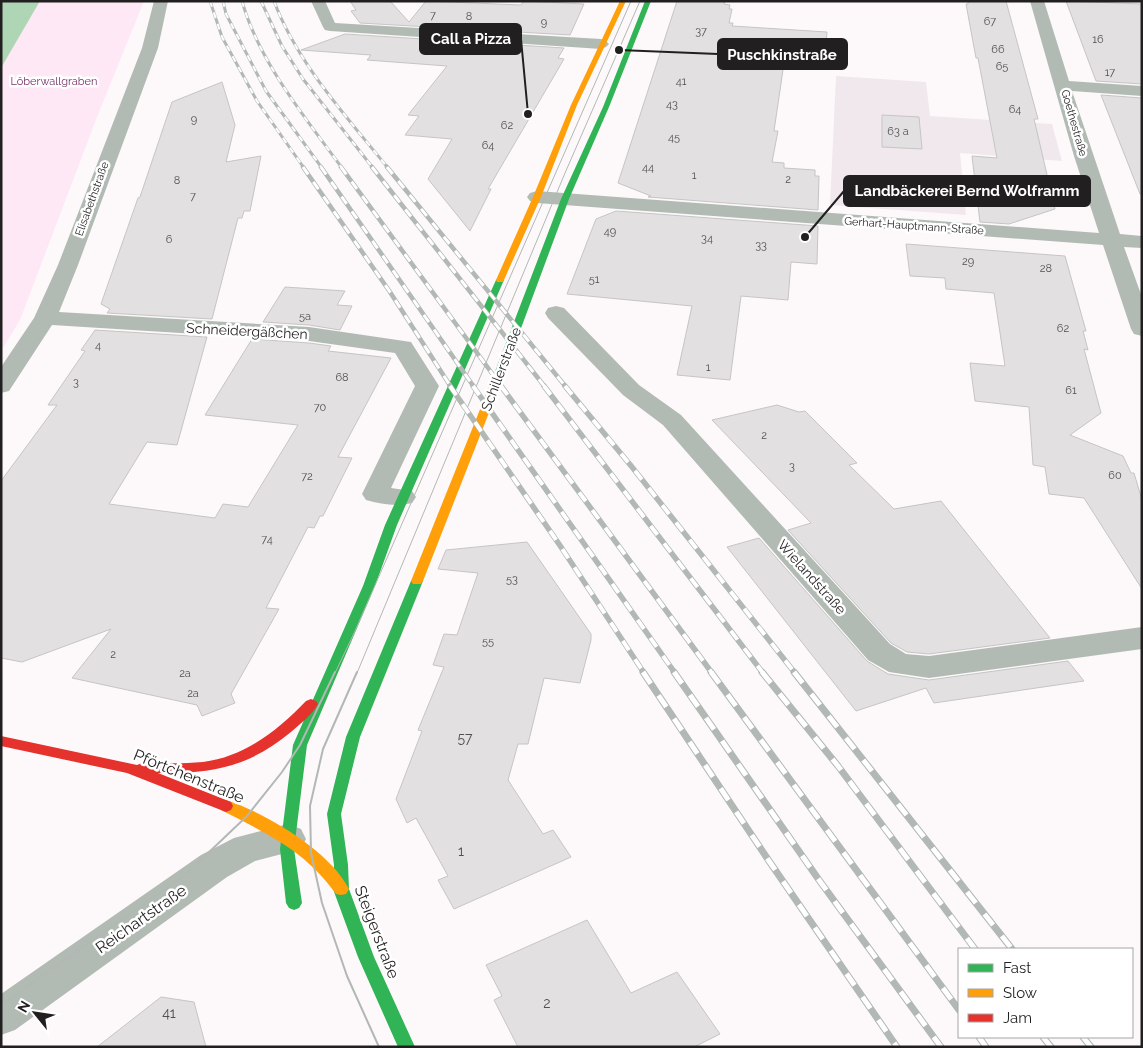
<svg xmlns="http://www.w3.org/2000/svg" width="1143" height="1048" viewBox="0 0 1143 1048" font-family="Raleway,sans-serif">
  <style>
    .built { fill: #f0e8ed }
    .green { fill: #fee8f6 }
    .water { fill: #afd6b4 }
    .building { fill: #e3e0e2; stroke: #c6c4c5 }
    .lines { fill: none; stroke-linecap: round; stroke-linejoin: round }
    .street { fill: #b2bbb3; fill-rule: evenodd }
    .fast { fill: #30b455; fill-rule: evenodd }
    .slow { fill: #ff9f0a; fill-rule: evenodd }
    .jam { fill: #e5322d; fill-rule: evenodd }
    .tram-far1 { stroke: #b2b8b3; stroke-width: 1 }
    .tram { stroke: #b2b8b3; stroke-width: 2 }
    .rail-far3-casing { stroke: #b2b8b3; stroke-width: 3 }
    .rail-far2-casing { stroke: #b2b8b3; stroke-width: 4.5 }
    .rail-far1-casing { stroke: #b2b8b3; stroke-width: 5.5 }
    .rail-casing { stroke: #b2b8b3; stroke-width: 7 }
    .rail-far3 { stroke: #fff; stroke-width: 2; stroke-dasharray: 6; stroke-linecap: butt }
    .rail-far2 { stroke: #fff; stroke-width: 3; stroke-dasharray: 9; stroke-linecap: butt }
    .rail-far1 { stroke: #fff; stroke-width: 4; stroke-dasharray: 11; stroke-linecap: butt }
    .rail { stroke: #fff; stroke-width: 5; stroke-dasharray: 14; stroke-linecap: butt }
    .labels { text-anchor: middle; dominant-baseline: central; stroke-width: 5; stroke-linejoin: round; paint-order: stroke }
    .number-label { font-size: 11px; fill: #525052 }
    .far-park-label { font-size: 11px; fill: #783067; stroke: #fff }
    .far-street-label { font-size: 11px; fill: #211f20; stroke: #fff }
    .street-label { font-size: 14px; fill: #211f20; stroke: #fff }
    .near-number-label { font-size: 14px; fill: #525052 }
    .near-street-label { font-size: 16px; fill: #211f20; stroke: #fff }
    .leader { fill: none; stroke: #211f20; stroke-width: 2 }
    .callout-dot { fill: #211f20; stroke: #fff; stroke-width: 2 }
    .callout { fill: #211f20; stroke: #211f20; stroke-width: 2 }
    .callout-label { font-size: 15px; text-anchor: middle; font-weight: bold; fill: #fff }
  </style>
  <rect width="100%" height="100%" fill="#fdf9fb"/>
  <polygon class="built" points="836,76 926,82 930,116 1052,124 1062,161 960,153 966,215 830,205"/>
  <polygon class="green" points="40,1 144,1 97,117 20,320 1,351 1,68"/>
  <polygon class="water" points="1,1 40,1 1,68"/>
  <g class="building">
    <polygon points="350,1 390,1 409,22 426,1 521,5 524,1 584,4 570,35 360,23 351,11 356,10"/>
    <polygon points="677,1 725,1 724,4 730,5 729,9 732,9 729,23 733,23 732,26 827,32 824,66 784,63 774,131 778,131 772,162 784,163 784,168 815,170 815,176 819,176 818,210 648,197 651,196 618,183"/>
    <polygon points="968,1 1006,1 1038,119 1034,119 1055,209 1009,224 980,222 972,156 997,158 978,58 976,58 966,4 968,4"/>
    <polygon points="1066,1 1142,4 1142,84 1096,81"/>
    <polygon points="345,34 564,48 558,58 564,59 488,189 491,189 470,231 428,179 452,139 405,135 419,116 408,115 447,66 367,60 371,55 301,50"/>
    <polygon points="222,82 235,125 226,162 261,156 250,211 244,211 242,218 238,218 212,319 107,313 110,309 101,304 138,198 140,197 172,102"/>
    <polygon points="1101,95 1142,98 1142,194 1140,194"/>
    <polygon points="882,115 919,117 922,149 882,147"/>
    <polygon points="616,211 818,226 817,264 791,262 788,300 741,296 730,380 677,375 692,306 567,294 596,219"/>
    <polygon points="906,244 1065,256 1086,331 1083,331 1088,350 1084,349 1101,413 1070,435 1123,456 1131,473 1134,473 1142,500 1142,589 1084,498 1049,494 1045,467 1033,465 1029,407 975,401 970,363 1005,366 994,293 946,289 945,278 910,276"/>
    <polygon points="285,287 345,291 337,305 352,306 340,330 309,325 263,322"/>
    <polygon points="95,330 207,337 177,445 147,442 109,504 215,518 223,504 248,507 298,425 205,415 252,339 309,343 331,346 328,351 391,358 338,457 352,458 323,516 320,516 314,528 308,527 266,608 279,609 231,694 235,703 202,716 197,705 72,678 111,629 22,662 1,658 1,481 57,405 48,405 85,351 81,350"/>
    <polygon points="777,405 799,412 805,411 857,463 849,465 894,509 941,501 1050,638 929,654 907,652 891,643 788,530 811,523 712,420"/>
    <polygon points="759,538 867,661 888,674 929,680 1068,661 1084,681 934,703 926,688 856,711 727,547"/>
    <polygon points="527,542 591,634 591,640 580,683 544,678 528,744 518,744 508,780 543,834 553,830 571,857 454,909 438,880 448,876 416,818 407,823 396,799 422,731 418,730 444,667 433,665 444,634 457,635 478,573 438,569 446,550"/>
    <polygon points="587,920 631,993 677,972 720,1034 694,1047 518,1047 494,1000 502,996 486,965"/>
    <polygon points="161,997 194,1002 206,1047 97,1047"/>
  </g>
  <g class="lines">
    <g class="street">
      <path d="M154,1h14l-10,47 -80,217 -19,47 250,15 102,15 28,44 -48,102 21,3 4,6 -4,6c-15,4 -31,1 -46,-3l-4,-6 53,-108 -20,-33 -86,-12 -257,-16 -43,66 -8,2v-26l33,-49 24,-53 84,-217z"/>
      <polygon points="311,1 325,1 335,23 601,39 606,41 609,44 606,47 601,49 330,31 325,30 323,27"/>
      <polygon points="1030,1 1044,1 1069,81 1142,86 1142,96 1072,91 1120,234 1142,236 1142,248 1124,247 1142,297 1142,336 1134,334 1131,329 1103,245 537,203 530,201 527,197 530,193 537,191 1099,233 1074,156"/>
      <polygon points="556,306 564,308 639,385 681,415 890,644 906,654 929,656 1142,627 1142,649 929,678 889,672 868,660 663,425 623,395 548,318 545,313 548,308"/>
      <polygon points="288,824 301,829 306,839 301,849 255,861 227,877 15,1030 1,1035 1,994 201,855 234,838"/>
    </g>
    <g class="fast">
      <polygon points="645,1 651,1 609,107 569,199 501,382 499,384 493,384 491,382 561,199 603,107"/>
      <polygon points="500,277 504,280 397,525 375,586 307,745 294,849 302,903 299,908 294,910 289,908 286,903 280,849 293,745 363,586 385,525 496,280"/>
      <polygon points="417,577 423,581 360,737 341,814 348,865 349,889 374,957 415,1047 398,1047 358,957 333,889 334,865 327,814 346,737 411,581"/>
    </g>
    <g class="slow">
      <polygon points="620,1 626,1 577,105 541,197 504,280 503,282 497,282 496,280 533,197 571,105"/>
      <polygon points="496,379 501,382 423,581 421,584 413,584 411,581 491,382"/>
      <path d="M226,800c40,13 104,51 123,89l-3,5 -5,1 -5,-1c-30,-43 -70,-61 -115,-84l-2,-4 2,-4z"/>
    </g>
    <path class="jam" d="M311,699l5,2 2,3c-6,11 -18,20 -27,28 -42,35 -80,42 -133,41l73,29 2,4 -2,4 -5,2 -99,-39 -126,-27v-10l136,29 5,-2c20,0 41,1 61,-1 42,-5 75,-32 103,-61z"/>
    <g class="tram-far1">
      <polyline points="335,673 355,631 631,1"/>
      <polyline points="357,673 565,173 640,1"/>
    </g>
    <g class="tram">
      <polyline points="357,672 323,749 310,806 311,853 322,903 347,976 379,1047"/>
      <polyline points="1,1005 185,875 247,816 282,772 300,745 335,672"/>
    </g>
    <g class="rail-far3-casing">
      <g id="rail-far3">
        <polyline points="210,1 222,37 257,101 304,168"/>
        <polyline points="223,1 226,14 266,91 322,168"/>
        <path d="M242,1c17,61 63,116 100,167"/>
        <polyline points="261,1 282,46 303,79 373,168"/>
        <path d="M274,1c23,62 73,116 114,167"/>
      </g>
    </g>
    <g class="rail-far2-casing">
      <g id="rail-far2">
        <polyline points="303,167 390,292 451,387"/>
        <polyline points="321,167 474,387"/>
        <polyline points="341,167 502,387"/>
        <polyline points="372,167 545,387"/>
        <polyline points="387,167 566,387"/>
      </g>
    </g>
    <g class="rail-far1-casing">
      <g id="rail-far1">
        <polyline points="450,386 561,547 644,673"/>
        <polyline points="473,386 675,673"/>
        <polyline points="501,386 712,673"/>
        <polyline points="544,386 763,673"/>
        <polyline points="565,386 632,467 795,673"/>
      </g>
    </g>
    <g class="rail-casing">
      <g id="rail">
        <polyline points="643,672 769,861 897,1047"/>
        <polyline points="674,672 819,880 941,1047"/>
        <polyline points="711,672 959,1010"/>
        <polyline points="762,672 838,766 975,949"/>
        <polyline points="794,672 1012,949"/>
        <polyline points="979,1037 986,1047"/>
        <polyline points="1043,1037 1051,1047"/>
        <polyline points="1083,1037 1091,1047"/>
      </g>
    </g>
    <use href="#rail-far3" class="rail-far3"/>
    <use href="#rail-far2" class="rail-far2"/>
    <use href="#rail-far1" class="rail-far1"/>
    <use href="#rail" class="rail"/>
  </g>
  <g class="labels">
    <g class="number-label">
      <text x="433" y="15">7</text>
      <text x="469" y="16">8</text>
      <text x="990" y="21">67</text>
      <text x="544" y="22">9</text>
      <text x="701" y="31">37</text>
      <text x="1098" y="39">16</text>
      <text x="998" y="49">66</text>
      <text x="1002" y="66">65</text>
      <text x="1110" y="72">17</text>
      <text x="681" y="81">41</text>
      <text x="672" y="104">43</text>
      <text x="1015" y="109">64</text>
      <text x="194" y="119">9</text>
      <text x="507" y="125">62</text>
      <text x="898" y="131">63 a</text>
      <text x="674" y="137">45</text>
      <text x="488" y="145">64</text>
      <text x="648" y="167">44</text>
      <text x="694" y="175">1</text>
      <text x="788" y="179">2</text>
      <text x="177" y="180">8</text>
      <text x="193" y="196">7</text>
      <text x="610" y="231">49</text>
      <text x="707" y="238">34</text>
      <text x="169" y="239">6</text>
      <text x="761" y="245">33</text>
      <text x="968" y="261">29</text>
      <text x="1046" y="268">28</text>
      <text x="594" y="279">51</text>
      <text x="305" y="316">5a</text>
      <text x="1063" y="328">62</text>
      <text x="98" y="345">4</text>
      <text x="708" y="367">1</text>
      <text x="342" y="377">68</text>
      <text x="76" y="382">3</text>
      <text x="1071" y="390">61</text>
      <text x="320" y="407">70</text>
      <text x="764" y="435">2</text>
      <text x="792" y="466">3</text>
      <text x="1115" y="475">60</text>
      <text x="307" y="476">72</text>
      <text x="267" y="539">74</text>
      <text x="512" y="579">53</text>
      <text x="488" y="641">55</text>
      <text x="113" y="654">2</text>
      <text x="185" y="673">2a</text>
      <text x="193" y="693">2a</text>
    </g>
    <g class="far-park-label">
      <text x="54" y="81">Löberwallgraben</text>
    </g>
    <g class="far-street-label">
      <text transform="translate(1074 123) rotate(74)">Goethestraße</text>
      <text transform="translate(92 199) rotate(-70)">Elisabethstraße</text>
      <text transform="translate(914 226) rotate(4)">Gerhart-Hauptmann-Straße</text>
    </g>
    <g class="street-label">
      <text transform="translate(247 331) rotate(3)">Schneidergäßchen</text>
      <text transform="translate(501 369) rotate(-69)">Schillerstraße</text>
      <text transform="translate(812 577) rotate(48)">Wielandstraße</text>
    </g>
    <g class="near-number-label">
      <text x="465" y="738">57</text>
      <text x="461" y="851">1</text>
      <text x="547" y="1003">2</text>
      <text x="169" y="1013">41</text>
    </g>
    <g class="near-street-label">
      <text transform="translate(189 776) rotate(22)">Pförtchenstraße</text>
      <text transform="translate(141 919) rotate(-35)">Reichartstraße</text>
      <text transform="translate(377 932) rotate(69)">Steigerstraße</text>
    </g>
  </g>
  <path class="leader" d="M528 114L521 39M619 50L718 54M805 237L844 191"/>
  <g class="callout-dot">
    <circle cx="528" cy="114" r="5"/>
    <circle cx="619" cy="50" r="5"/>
    <circle cx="805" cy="237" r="5"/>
  </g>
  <g class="callout">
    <rect x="420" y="24" width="101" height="30" rx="5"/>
    <rect x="718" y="39" width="129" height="30" rx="5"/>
    <rect x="844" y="176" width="246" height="30" rx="5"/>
  </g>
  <g class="callout-label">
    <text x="471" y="44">Call a Pizza</text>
    <text x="782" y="60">Puschkinstraße</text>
    <text x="967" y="196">Landbäckerei Bernd Wolframm</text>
  </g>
  <rect width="1143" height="1048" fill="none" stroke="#211f20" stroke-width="5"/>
  <rect x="958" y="948" width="175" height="90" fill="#ffffff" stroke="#a6a5a6"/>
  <rect x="968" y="964" width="25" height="8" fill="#30b455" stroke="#a6a5a6"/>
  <text x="1003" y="973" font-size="15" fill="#211f20">Fast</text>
  <rect x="968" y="989" width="25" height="8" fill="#ff9f0a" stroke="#a6a5a6"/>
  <text x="1003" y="998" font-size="15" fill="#211f20">Slow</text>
  <rect x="968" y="1014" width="25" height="8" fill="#e5322d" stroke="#a6a5a6"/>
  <text x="1003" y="1023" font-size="15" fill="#211f20">Jam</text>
  <g transform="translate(35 1013) rotate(300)" stroke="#ffffff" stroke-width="4" paint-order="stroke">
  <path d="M0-4L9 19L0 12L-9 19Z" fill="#211f20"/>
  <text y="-8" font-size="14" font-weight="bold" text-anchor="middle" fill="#211f20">N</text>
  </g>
</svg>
